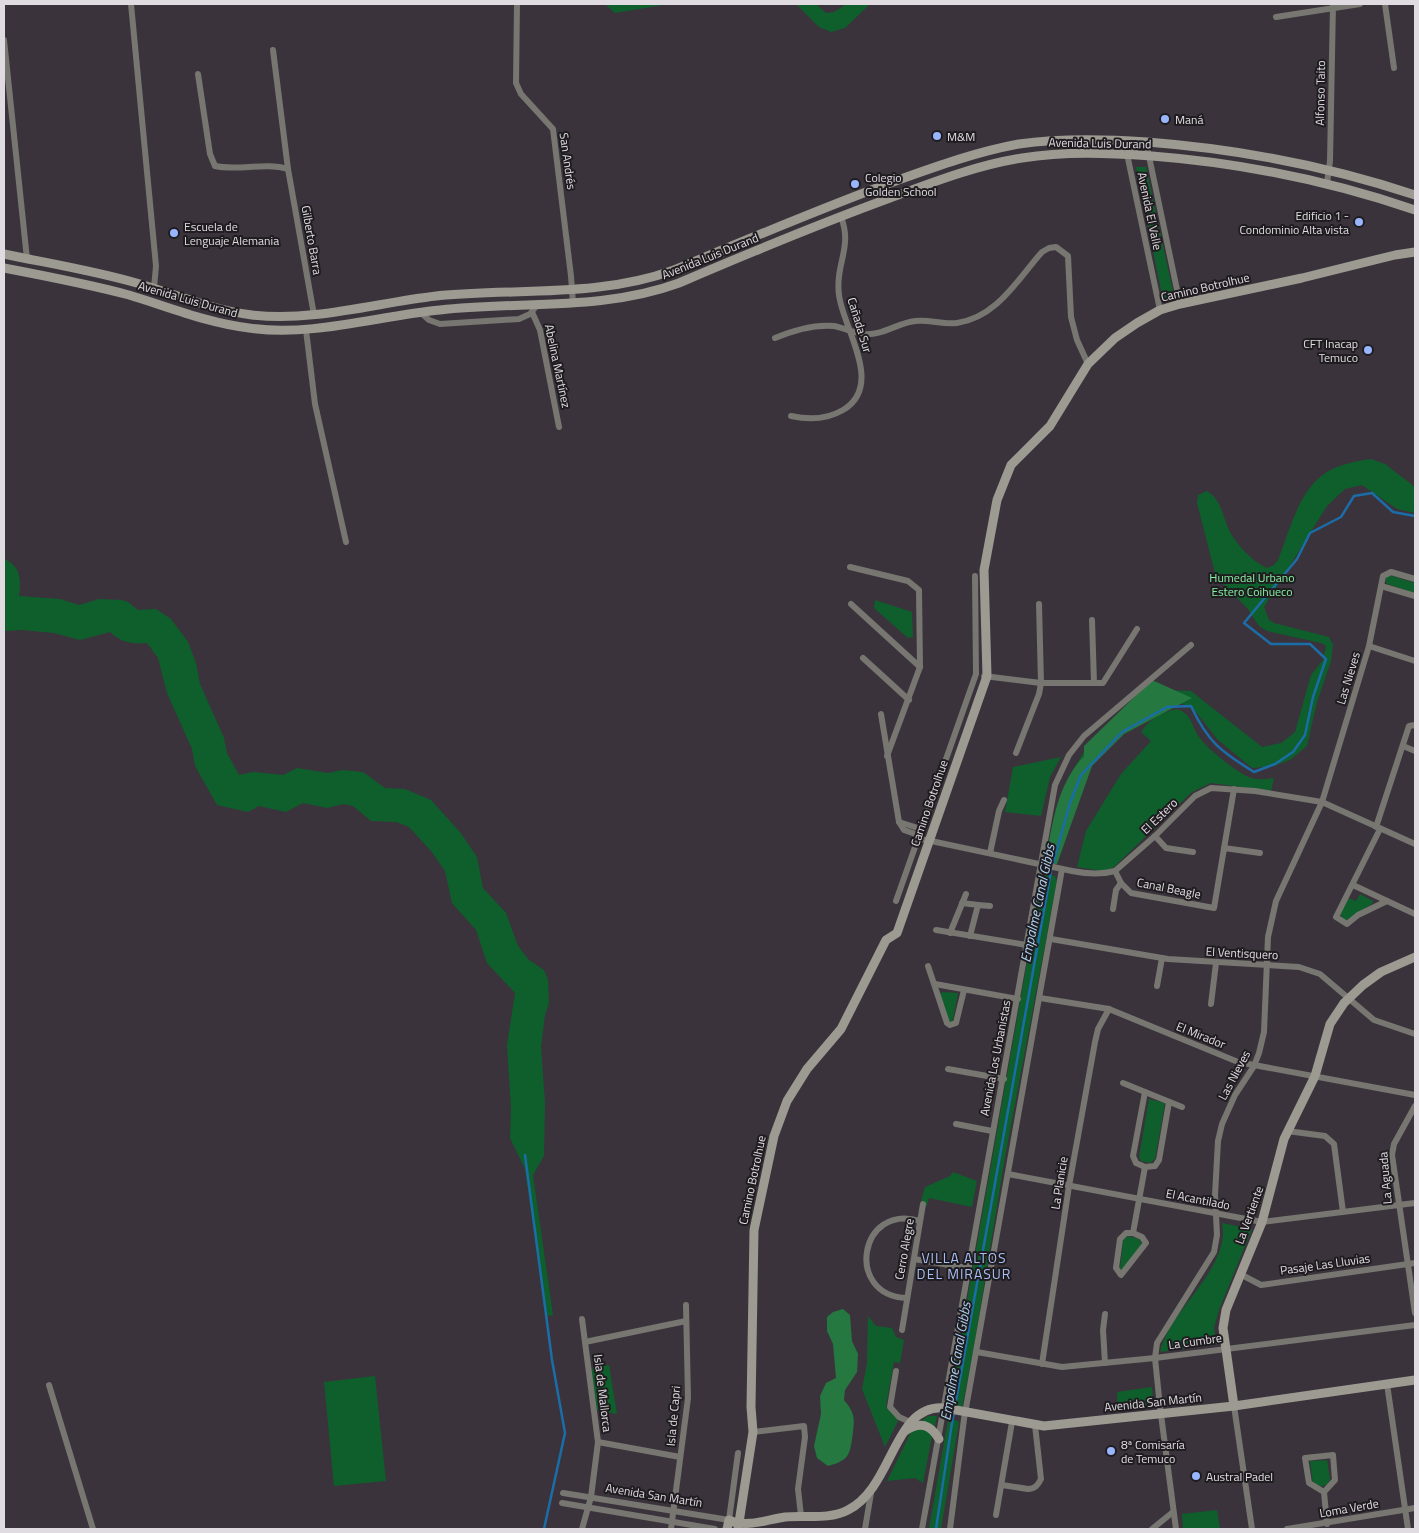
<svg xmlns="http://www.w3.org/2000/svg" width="1419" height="1533" viewBox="0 0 1419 1533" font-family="'Titillium Web',sans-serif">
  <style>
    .green { fill: #0e5f2c }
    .forest { fill: #247840 }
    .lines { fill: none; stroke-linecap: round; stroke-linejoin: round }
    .stream { stroke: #1b6da8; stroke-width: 2.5 }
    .street { stroke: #777671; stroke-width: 6 }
    .secondary { stroke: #9c9a91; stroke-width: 9 }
    .poi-dot { fill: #98b5fd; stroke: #1f1c20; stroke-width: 2 }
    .labels { text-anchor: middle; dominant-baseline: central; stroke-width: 4; stroke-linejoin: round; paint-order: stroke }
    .street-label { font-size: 12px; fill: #e0dbe1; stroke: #1f1c20 }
    .poi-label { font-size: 12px; fill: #e0dbe1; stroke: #1f1c20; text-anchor: start }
    .park-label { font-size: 12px; fill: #85f0a0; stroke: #1f1c20 }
    .water-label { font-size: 14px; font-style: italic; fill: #afd3f3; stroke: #1f1c20 }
    .neighbourhood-label { font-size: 14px; letter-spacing: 1px; fill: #a7bef3; stroke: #1f1c20 }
  </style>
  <rect width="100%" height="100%" fill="#3a333c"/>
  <g class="green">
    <polygon points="605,4 669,4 615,13"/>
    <polygon points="796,4 816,4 826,13 834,12 847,4 870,4 845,28 831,32 819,27"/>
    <polygon points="1136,167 1146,167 1174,296 1163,300"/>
    <path d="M1371,459l14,5 30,23v26l-18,-4 -35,-24 -17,4 -18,17 -63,101 5,13 5,3 55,14 4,8 -2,16 -14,41 -10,44 -17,14 -16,6 -22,2 -35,-29 -25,-32 -13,-4 -34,8 -72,59 15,-25 77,-55 26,1 71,56 19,-4 14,-11 16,-57 12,-15 3,-14 -5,-3 -54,-12 -8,-5 -12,-18 -31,-31 -19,-74 1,-8 9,-4c16,10 15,26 23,41 8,14 22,29 37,36l7,-3 4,-5c12,-30 21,-73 52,-90 12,-6 27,-9 41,-11z"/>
    <path d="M4,559c17,7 17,20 15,37l41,3 19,6 20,-6 23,1 6,2 10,8 18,-1 15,10 17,23 8,21 4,21 24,54 3,15 12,22 14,-3 30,3 14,-7 31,5 14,-3 21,2 22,16 20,1 26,11 29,32 17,25 6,31 23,25 12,33 11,14 15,10 4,10 1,23 -4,12 -4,32 4,56 -1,53 -11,19 20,140 -7,1 -21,-147 -15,-31 1,-30 -4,-63 8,-52 -28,-30 -11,-33 -24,-27 -7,-32 -14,-20 -22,-24 -13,-5 -25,-1 -18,-15 -9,-2 -17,4 -24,-5 -17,9 -27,-6 -11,6 -31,-7 -22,-39 -3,-17 -25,-56 -9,-35 -11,-15c-16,1 -25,0 -37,-11l-30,8 -26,-7 -32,-3 -16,1 -2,-1z"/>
    <polygon points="1389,575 1415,583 1415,593 1387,584 1385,579"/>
    <polygon points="875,600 912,612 913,637 908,638 874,608"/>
    <path d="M1176,709c16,4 15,16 23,28 7,11 40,37 52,41 7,2 15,1 23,0l-3,13 -60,-8 -19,9 -79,76 -11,3 -25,-4 9,-36 35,-57 30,-33 -10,-9c10,-14 18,-18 35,-23z"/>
    <polygon points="1061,757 1050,777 1041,816 1005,812 1013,767"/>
    <polygon points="1046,874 1055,876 1057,881 1005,1157 974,1347 962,1408 950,1406 949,1402 1042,878"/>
    <polygon points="1360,894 1373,901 1372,904 1347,920 1343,919 1340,913 1349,898 1356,901"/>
    <polygon points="943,992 958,993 952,1024 949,1023 939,994"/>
    <polygon points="1149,1099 1165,1103 1155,1159 1150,1163 1141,1161 1139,1157"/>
    <polygon points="953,1172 977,1181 972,1207 929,1198 927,1206 920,1204 925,1187 950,1176"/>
    <path d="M1222,1223l30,6 -33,81 -5,18 3,16 -57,8c10,-44 71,-83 62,-129z"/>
    <polygon points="1128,1236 1139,1239 1142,1244 1123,1270 1120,1269 1123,1240"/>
    <polygon points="868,1316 876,1326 892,1328 896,1337 904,1340 900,1363 894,1362 886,1406 898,1421 885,1447 862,1389 867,1363"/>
    <polygon points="609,1365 617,1414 597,1410 590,1369"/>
    <polygon points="375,1376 386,1481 334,1486 324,1382"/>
    <polygon points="1152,1387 1154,1407 1118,1410 1117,1392"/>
    <polygon points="928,1416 937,1416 935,1426 920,1422"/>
    <polygon points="951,1418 959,1422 941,1529 929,1529 948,1420"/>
    <polygon points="924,1426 932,1436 923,1483 915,1478 887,1481 912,1430"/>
    <polygon points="1327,1460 1330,1479 1328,1484 1320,1487 1313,1484 1310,1461"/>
    <polygon points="1217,1510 1220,1529 1183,1529 1182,1514"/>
  </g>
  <g class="forest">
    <path d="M1152,680l40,18 -68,36 -32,32 -35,98h-10l-1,-6c7,-37 11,-73 38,-102v-10z"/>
    <path d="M843,1309l7,6 2,26 6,13 -1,18 -12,18 -1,10c10,12 11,17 9,32 -3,21 -2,28 -25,34l-11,-8 -3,-12 7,-32 -1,-18 6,-13 10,-5 -3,-34 -6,-13v-14l6,-5z"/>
  </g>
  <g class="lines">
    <g class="stream">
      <polyline points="525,1155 552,1360 565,1433 544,1529"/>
      <path d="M936,1529l16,-106 99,-552 19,-68 11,-28 41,-43 45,-25 24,-1c17,36 29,45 63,66l21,-8 18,-12 12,-17 8,-38 13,-38 -16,-15h-39l-27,-21 53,-64 13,-26 31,-16 13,-21 18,-3 21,19 22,4"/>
    </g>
    <g class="street">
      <polyline points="131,4 156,266 154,288"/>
      <polyline points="517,4 516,83 521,94 553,129 571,276 573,303"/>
      <polyline points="1385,4 1394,68"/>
      <polyline points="1276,17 1360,4"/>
      <polyline points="4,40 27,259"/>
      <polyline points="273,50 288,169"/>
      <path d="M198,74l12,80 5,12c24,5 50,-4 73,3l26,146"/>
      <polyline points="1327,183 1330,161 1333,4"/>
      <polyline points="1160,310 1127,154 1146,142 1180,304"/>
      <polyline points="420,312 429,320 440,324 519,319 530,314 538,304"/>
      <polyline points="532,312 540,330 559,427"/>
      <polyline points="306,330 315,404 346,542"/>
      <path d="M775,338c19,-8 39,-14 59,-12 10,2 20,7 30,8 18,2 33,-11 51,-13 14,-2 28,4 42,2 40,-6 60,-43 85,-71l7,-4 7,-1 12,9 3,61 6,23 11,24"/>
      <path d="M791,416c18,4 35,4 52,-6 42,-25 0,-81 -4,-115 -4,-31 14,-48 2,-78"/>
      <polyline points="850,567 908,581 919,590 920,667 887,756"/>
      <polyline points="1381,586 1415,596"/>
      <polyline points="851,604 920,667"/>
      <polyline points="1092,620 1094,683"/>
      <polyline points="1369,646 1415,661"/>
      <polyline points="863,658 909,700"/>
      <polyline points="984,676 1041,683 1103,683 1137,629"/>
      <polyline points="881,714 899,822 904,830 918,835"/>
      <polyline points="1403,746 1415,751"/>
      <polyline points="1016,753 1039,694 1041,683 1039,604"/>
      <polyline points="899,822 921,829"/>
      <polyline points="1376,827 1409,726 1415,725"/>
      <polyline points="1380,829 1336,917 1347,924 1358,915 1387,901"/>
      <polyline points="1155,836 1166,848 1193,852"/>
      <path d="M917,838l155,33c15,3 28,4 43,0l40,-35 40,-40 16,-8 44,3 67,11 93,42"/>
      <polyline points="1224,848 1260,853"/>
      <polyline points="990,853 999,811 1004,800"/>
      <polyline points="1115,871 1121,883 1131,893 1214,908 1234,789"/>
      <polyline points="1353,885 1415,914"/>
      <polyline points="896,901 976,674 975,576"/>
      <polyline points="962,903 978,905 970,936"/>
      <polyline points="978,905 990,906"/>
      <polyline points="1113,909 1116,890 1121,883"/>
      <polyline points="936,930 1027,945"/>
      <polyline points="950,933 966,894"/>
      <polyline points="1051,939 1168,959 1299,967 1320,974 1374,1020 1415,1034"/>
      <polyline points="928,966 947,1023 950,1025 956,1023 964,990"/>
      <polyline points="935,984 1018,999"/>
      <polyline points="1157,986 1162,958"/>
      <polyline points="1040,998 1109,1009 1238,1062 1415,1095"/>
      <polyline points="1211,1004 1216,963"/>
      <polyline points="948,1069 1004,1079"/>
      <polyline points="1123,1083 1182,1107"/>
      <polyline points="1145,1092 1133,1156 1136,1163 1145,1167 1155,1166 1159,1160 1169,1102"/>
      <polyline points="1415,1106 1394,1144 1392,1155 1415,1313"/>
      <polyline points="956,1124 992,1131"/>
      <polyline points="1287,1131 1325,1136 1334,1144 1343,1212"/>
      <polyline points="1008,1174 1262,1222 1415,1203"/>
      <polyline points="1133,1233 1142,1237 1146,1243 1121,1275 1116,1268 1120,1239 1126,1233 1133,1233 1145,1167"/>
      <polyline points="914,1259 967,1268"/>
      <polyline points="1240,1274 1261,1285 1415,1263"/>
      <path d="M907,1298c-63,-2 -48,-96 13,-77"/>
      <polyline points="582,1319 598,1442 591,1497 582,1529"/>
      <polyline points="902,1330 923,1204"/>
      <polyline points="585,1342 686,1321"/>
      <polyline points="977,1352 1062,1367 1155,1358 1415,1325"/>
      <polyline points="1105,1363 1103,1330 1105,1314"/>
      <polyline points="1042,1364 1069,1186 1095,1042 1098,1029 1109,1009"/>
      <polyline points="896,1371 890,1407 899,1417 910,1422"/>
      <polyline points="1387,1384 1408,1529"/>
      <polyline points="49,1385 93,1529"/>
      <polyline points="1234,1406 1252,1529"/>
      <polyline points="753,1432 804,1426 805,1437 798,1489 801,1516"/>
      <polyline points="598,1442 680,1457"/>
      <path d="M1002,1485l26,4c7,0 10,-4 13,-10l-6,-54"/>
      <polyline points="1324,1492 1309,1483 1305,1458 1333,1455 1335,1480 1324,1492 1327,1524"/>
      <polyline points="563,1493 729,1520 738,1453"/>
      <polyline points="562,1503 715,1529"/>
      <polyline points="996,1515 1012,1422"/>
      <polyline points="671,1529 688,1398 686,1305"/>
      <polyline points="865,1529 871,1493"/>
      <polyline points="922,1529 1055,785 1069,755 1084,736 1191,645"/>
      <polyline points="950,1529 964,1419 1062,869"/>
      <polyline points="1152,1529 1173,1512"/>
      <polyline points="1176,1529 1160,1407 1155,1358 1157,1343 1214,1252 1217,1235 1215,1195 1218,1141 1222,1124 1235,1095 1254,1066 1259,1053 1264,1032 1268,937 1276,901 1322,802 1369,646 1383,576 1391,572 1415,579"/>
      <polyline points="1287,1529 1415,1508"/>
    </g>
    <g class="secondary">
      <path d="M4,254c43,9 86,16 129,28 40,11 78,28 119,33 62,7 123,-12 184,-19 79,-8 162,2 238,-26 72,-30 143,-60 216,-87 42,-15 85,-31 129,-39 42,-6 85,-5 128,-2 92,7 181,24 268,53"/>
      <path d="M4,268c42,8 84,16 125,27 40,12 78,28 120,33 64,9 128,-12 191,-18 80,-9 163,1 239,-27 70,-30 140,-59 211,-85 43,-16 87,-33 132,-40 43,-7 87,-5 130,-2 90,7 178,25 263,54"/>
      <polyline points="1234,1406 1223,1328 1226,1310 1262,1222 1284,1139 1315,1076 1330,1024 1344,1003 1363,985 1381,972 1415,957"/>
      <path d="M905,1431c15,-10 25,-7 34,8"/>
      <path d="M727,1529l2,-9c17,8 37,0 56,-3 21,-2 44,3 63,-7 46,-23 45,-107 97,-102l99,18 190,-20 181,-26"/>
      <polyline points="738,1529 753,1432 751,1407 754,1230 774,1136 787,1101 807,1069 841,1029 886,940 897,933 987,676 984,570 997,500 1011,465 1050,426 1088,364 1115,338 1137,323 1160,310 1180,304 1302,278 1395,255 1415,252"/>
    </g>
  </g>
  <g class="poi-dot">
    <circle cx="1165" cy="119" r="5"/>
    <circle cx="937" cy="136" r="5"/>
    <circle cx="855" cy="184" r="5"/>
    <circle cx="1359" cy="222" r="5"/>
    <circle cx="174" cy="233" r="5"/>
    <circle cx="1368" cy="350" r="5"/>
    <circle cx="1111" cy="1451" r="5"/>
    <circle cx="1196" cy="1476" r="5"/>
  </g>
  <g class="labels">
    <g class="street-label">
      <text transform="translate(1320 93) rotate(-89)">Alfonso Taito</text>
      <text transform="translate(1100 143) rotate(1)">Avenida Luis Durand</text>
      <text transform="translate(568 161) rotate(82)">San Andrés</text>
      <text transform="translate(1150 211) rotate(78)">Avenida El Valle</text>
      <text transform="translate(312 240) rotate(80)">Gilberto Barra</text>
      <text transform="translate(710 256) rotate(-22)">Avenida Luis Durand</text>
      <text transform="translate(1205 287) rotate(-13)">Camino Botrolhue</text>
      <text transform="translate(188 299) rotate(16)">Avenida Luis Durand</text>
      <text transform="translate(860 325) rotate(73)">Cañada Sur</text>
      <text transform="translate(558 366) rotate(78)">Abelina Martínez</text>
      <text transform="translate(1348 678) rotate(-73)">Las Nieves</text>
      <text transform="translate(929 803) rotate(-71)">Camino Botrolhue</text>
      <text transform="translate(1159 816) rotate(-44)">El Estero</text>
      <text transform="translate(1169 888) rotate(11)">Canal Beagle</text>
      <text transform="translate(1242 953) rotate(3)">El Ventisquero</text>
      <text transform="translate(1201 1035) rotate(22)">El Mirador</text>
      <text transform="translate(995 1058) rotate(-79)">Avenida Los Urbanistas</text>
      <text transform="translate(1234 1075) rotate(-62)">Las Nieves</text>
      <text transform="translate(1385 1178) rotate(-95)">La Aguada</text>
      <text transform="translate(752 1180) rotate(-78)">Camino Botrolhue</text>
      <text transform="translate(1059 1183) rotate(-81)">La Planicie</text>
      <text transform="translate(1198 1199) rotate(11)">El Acantilado</text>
      <text transform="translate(1249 1215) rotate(-70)">La Vertiente</text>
      <text transform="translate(904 1249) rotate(-80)">Cerro Alegre</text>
      <text transform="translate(1325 1264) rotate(-8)">Pasaje Las Lluvias</text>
      <text transform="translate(1195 1341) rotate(-8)">La Cumbre</text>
      <text transform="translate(603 1393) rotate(83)">Isla de Mallorca</text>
      <text transform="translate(1153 1402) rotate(-6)">Avenida San Martín</text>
      <text transform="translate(673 1416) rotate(-85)">Isla de Capri</text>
      <text transform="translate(654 1495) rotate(9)">Avenida San Martín</text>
      <text transform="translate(1349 1508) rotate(-10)">Loma Verde</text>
    </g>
    <g class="poi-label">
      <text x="1175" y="119">Maná</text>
      <text x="947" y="136">M&amp;M</text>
      <text x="865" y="177">Colegio<tspan x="865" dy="14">Golden School</tspan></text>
      <text x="1349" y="215" text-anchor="end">Edificio 1 -<tspan x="1349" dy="14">Condominio Alta vista</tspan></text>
      <text x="184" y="226">Escuela de<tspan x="184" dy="14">Lenguaje Alemania</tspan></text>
      <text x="1358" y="343" text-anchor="end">CFT Inacap<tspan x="1358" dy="14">Temuco</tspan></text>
      <text x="1121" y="1444">8ª Comisaría<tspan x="1121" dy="14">de Temuco</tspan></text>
      <text x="1206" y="1476">Austral Padel</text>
    </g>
    <g class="park-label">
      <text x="1252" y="577">Humedal Urbano<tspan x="1252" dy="14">Estero Coihueco</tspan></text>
    </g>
    <g class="water-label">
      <text transform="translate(1037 903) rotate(-78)">Empalme Canal Gibbs</text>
      <text transform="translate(955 1361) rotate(-80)">Empalme Canal Gibbs</text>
    </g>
    <g class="neighbourhood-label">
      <text x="964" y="1257">VILLA ALTOS<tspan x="964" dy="16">DEL MIRASUR</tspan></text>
    </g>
  </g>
  <rect width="1419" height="1533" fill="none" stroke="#e0dbe1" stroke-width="10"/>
</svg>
